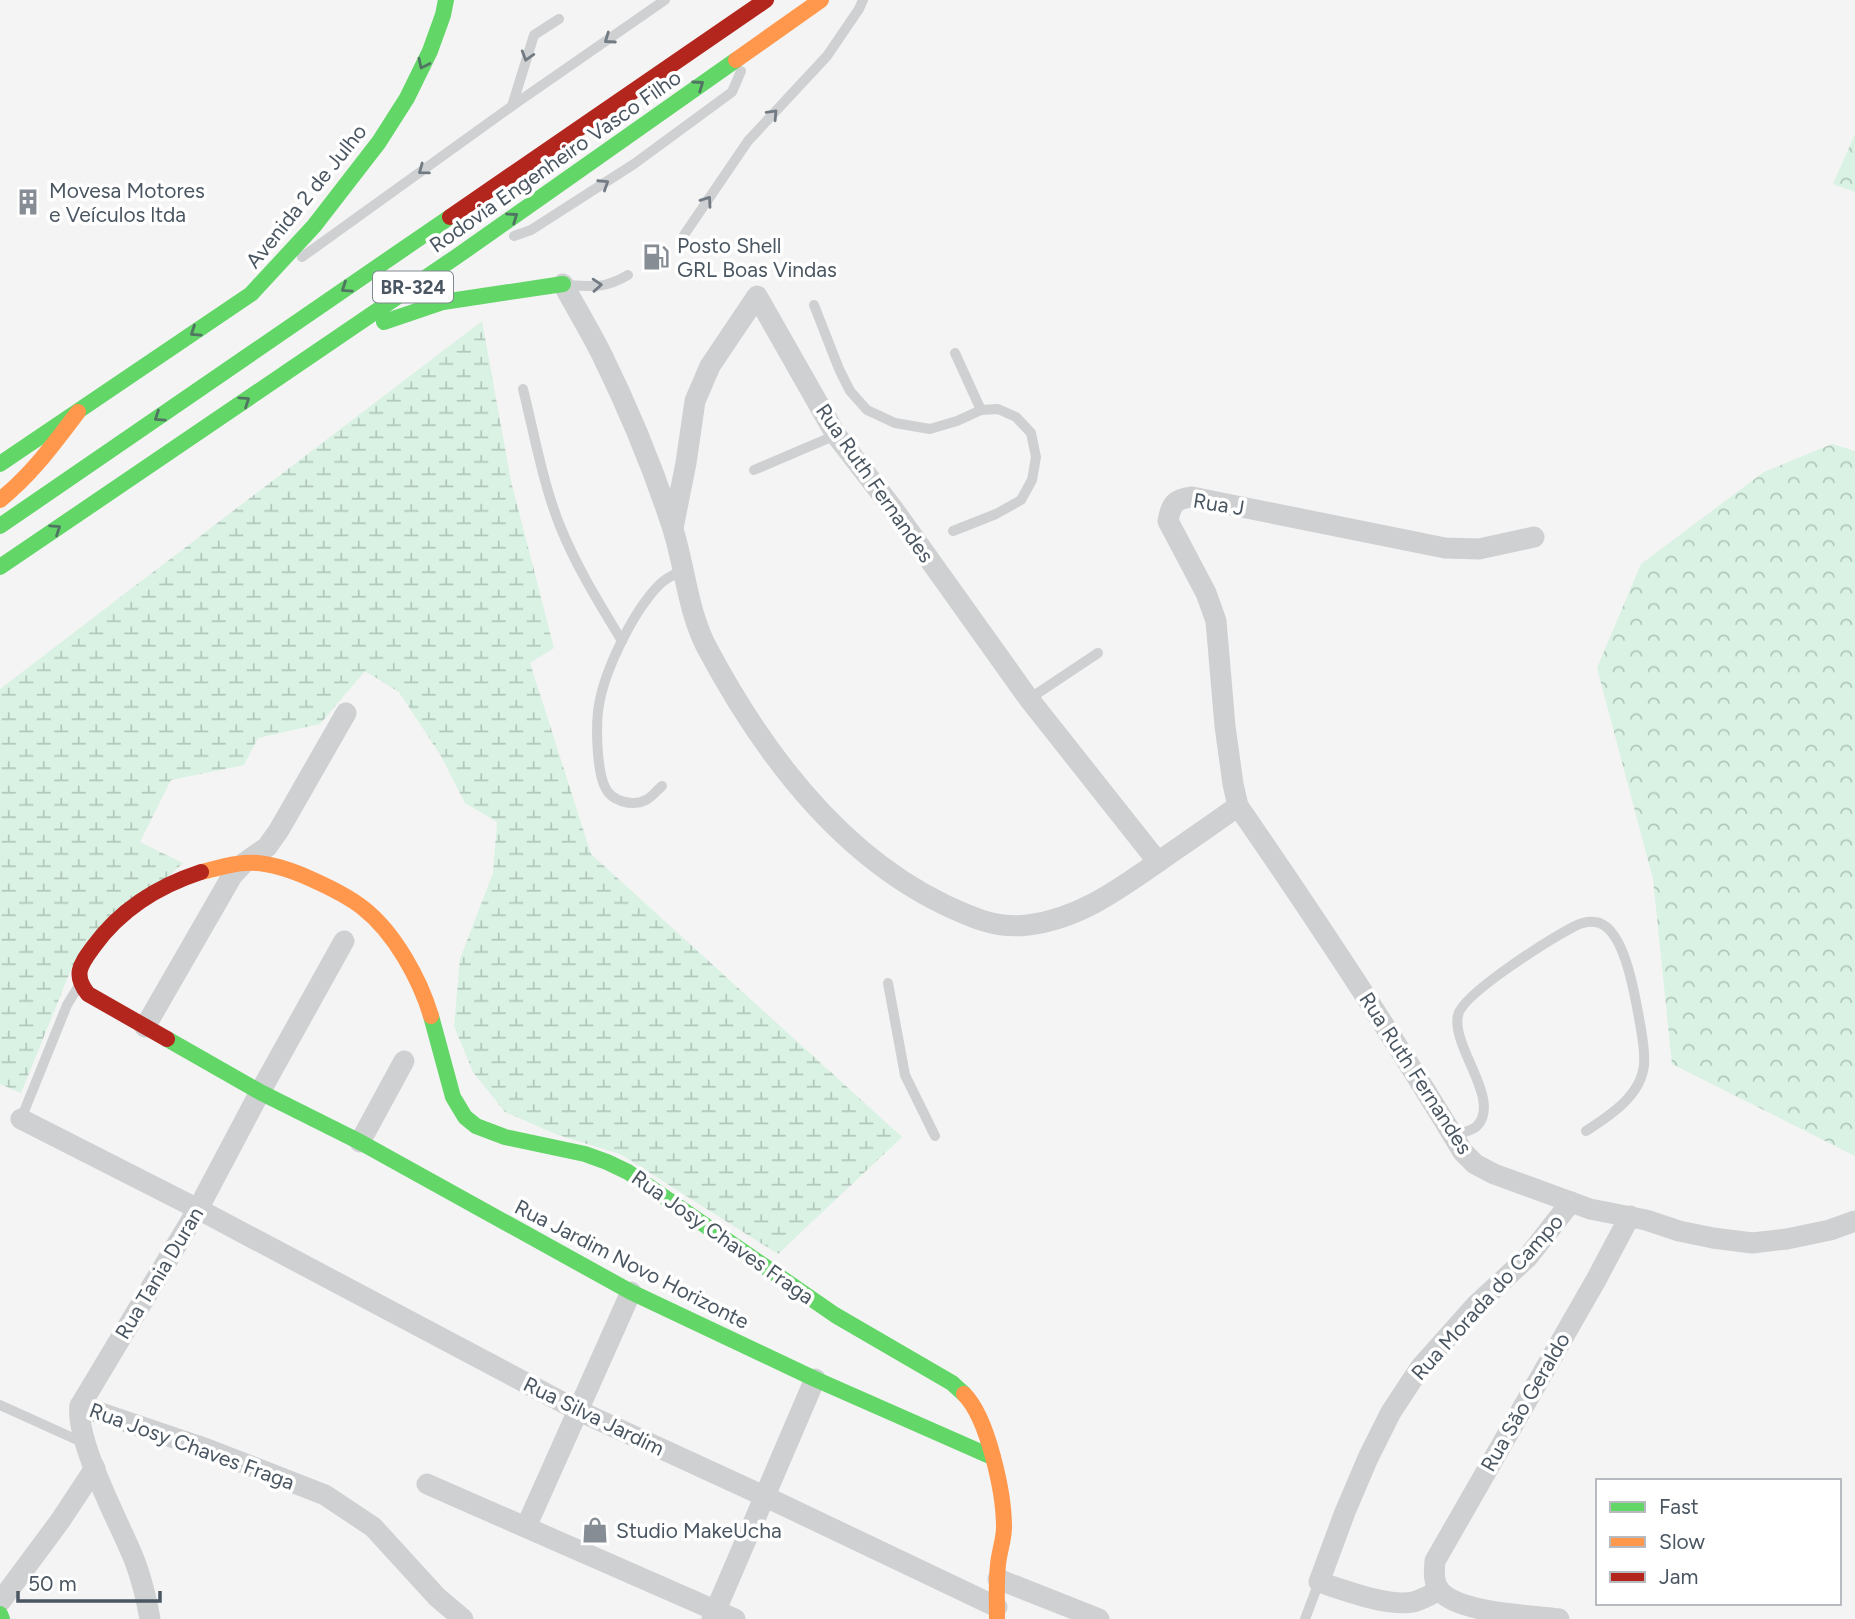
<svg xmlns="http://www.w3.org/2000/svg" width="1855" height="1619" viewBox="0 0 1855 1619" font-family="Figtree,sans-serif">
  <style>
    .forest { fill: url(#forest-crowns) }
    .wetland { fill: url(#wetland-marsh) }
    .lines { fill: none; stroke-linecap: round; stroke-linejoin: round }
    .lane { stroke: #ced0d2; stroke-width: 10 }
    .street { stroke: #ced0d2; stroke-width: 21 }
    .fast { stroke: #63d668; stroke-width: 16 }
    .slow { stroke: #ff974d; stroke-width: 16 }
    .jam { stroke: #b3261e; stroke-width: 16 }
    .oneway { stroke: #727b83 }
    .oneway2 { stroke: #507663 }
    .labels { text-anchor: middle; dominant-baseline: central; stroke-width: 7; stroke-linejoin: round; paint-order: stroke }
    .shield { fill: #fff; stroke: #808990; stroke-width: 2 }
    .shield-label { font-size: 19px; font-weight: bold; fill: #4a5661 }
    .street-label { font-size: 21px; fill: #4a5661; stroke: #fff }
    .poi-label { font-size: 21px; fill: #4a5661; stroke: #fff; text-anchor: start }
  </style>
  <defs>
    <pattern id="forest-crowns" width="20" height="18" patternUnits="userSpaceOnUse" patternTransform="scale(1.75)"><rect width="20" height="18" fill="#d9f2e3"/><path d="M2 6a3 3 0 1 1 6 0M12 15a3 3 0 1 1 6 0" fill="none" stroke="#b2c7bb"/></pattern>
    <pattern id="wetland-marsh" width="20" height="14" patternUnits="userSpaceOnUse" patternTransform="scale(1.75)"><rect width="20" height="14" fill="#d9f2e3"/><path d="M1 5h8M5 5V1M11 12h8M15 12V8" fill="none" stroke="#b2c7bb"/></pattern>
  </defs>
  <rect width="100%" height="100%" fill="#f4f4f4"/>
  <g class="forest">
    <polygon points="1855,134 1855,192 1833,184"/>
    <polygon points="1832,444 1855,451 1855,1156 1672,1064 1653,879 1597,668 1641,564 1764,472"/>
  </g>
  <polygon class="wetland" points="482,321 511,481 554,648 530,663 591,854 902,1137 778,1254 620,1154 558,1135 505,1112 473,1072 454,1026 460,959 493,873 497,822 465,803 441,756 399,692 365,671 320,724 258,738 244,765 171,780 140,842 183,863 72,967 21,1093 0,1084 0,689"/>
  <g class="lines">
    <g class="lane">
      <polyline points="512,106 534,35 559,19"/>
      <polyline points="684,235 748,141 827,56 859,9 863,0"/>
      <polyline points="514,236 531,230 634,164 732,92 741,71"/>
      <polyline points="302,257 512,106 665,0"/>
      <path d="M569,285c25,2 37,3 59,-10"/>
      <polyline points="814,305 839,369 850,391 867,410 895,423 930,429 957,421 981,410 998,409 1016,417 1031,433 1036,457 1032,480 1021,500 996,514 953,531"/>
      <polyline points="955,353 981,410"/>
      <path d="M523,389c11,44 20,95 37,137 17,42 39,77 62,115"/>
      <polyline points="754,470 836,435"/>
      <polyline points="1029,699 1098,653"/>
      <path d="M662,786c-5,4 -10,11 -16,14 -14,7 -35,1 -41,-13 -8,-16 -9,-57 -7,-75 4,-38 35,-101 62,-128 6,-6 15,-10 23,-14"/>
      <polyline points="888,983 905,1075 935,1136"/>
      <polyline points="21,1119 67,1005 78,987"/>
      <path d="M1453,1136c7,-3 19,-5 24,-10 25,-26 -26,-79 -19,-111 5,-22 94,-77 117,-89 6,-3 14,-5 20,-4 31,3 41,81 46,107 2,12 4,24 3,36 -3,31 -35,51 -58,66"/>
      <polyline points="0,1405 84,1443"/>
      <polyline points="1305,1619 1319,1582"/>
    </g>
    <g class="street">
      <path d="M563,284c13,24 27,47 39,71 27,55 51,113 70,171 13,40 15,82 34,120 55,104 131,207 239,259 28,13 52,24 83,20 50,-6 90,-35 130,-63 27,-19 54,-37 80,-56 78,113 154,228 225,346l12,12 19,10 77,28 19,7 56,11 33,11 34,7 39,5 35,-4 43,-9 25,-9"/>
      <polyline points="673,528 686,463 695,401 710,366 757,296 836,435 894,510 1029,699 1158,862"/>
      <path d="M1238,806l-5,-22 -8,-58 -9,-105 -10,-28 -38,-72c3,-17 7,-22 24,-24l253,51 34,1 55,-12"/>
      <polyline points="145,1027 232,876 244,863 267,847 279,830 346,713"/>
      <polyline points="21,1119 198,1209 577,1410 764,1496 997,1607"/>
      <polyline points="360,1142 404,1061"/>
      <polyline points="80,1406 207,1449 325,1495 373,1527 437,1597 463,1619"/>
      <polyline points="427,1484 735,1619"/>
      <polyline points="526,1527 631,1292"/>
      <polyline points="998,1579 1099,1619"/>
      <path d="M1439,1591c-8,3 -17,9 -26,11 -25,5 -69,-12 -94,-20l26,-70 23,-54 23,-46 29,-44 56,-63 52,-48 43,-55"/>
      <polyline points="0,1602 60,1521 95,1468"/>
      <path d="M150,1619c-4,-22 -10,-47 -19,-67 -14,-33 -56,-113 -51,-146l118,-197 62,-117 84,-151"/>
      <polyline points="712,1619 815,1379"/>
      <path d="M1559,1619c-29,-4 -98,-6 -118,-27 -8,-8 -7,-20 -6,-31l161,-281 34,-64"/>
    </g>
    <g class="fast">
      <polyline points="384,322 443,302 563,284"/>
      <polyline points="0,464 251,294 314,226 379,142 407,98 430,51 443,15 446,0"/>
      <polyline points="0,526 450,217"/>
      <polyline points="0,567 456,257 736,60"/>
      <polyline points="431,1016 453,1097 465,1117 476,1126 505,1137 585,1154 607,1162 628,1172 835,1315 952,1383 964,1394"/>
      <polyline points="167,1039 260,1092 360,1142 631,1292 815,1379 992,1457"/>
      <polyline points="0,1614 2,1619"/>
    </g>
    <g class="slow">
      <polyline points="736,60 821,0"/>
      <path d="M0,500c32,-26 53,-55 78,-88"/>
      <path d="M201,872c14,-3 29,-8 43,-9 23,-2 47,7 67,16 18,8 37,17 52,29 31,24 57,71 68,108"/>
      <path d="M964,1394c24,24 40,99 40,133 0,13 -5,25 -6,38 -2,18 -1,36 -1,54"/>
    </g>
    <g class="jam">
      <polyline points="450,217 766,0"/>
      <path d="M167,1039l-79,-45c-16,-20 -7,-30 6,-48 27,-37 64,-60 107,-74"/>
    </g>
  </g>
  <defs><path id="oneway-chevron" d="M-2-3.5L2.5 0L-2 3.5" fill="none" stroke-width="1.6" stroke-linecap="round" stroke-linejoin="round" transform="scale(1.75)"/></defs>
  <g class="oneway">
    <use href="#oneway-chevron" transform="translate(609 39) rotate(145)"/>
    <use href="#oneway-chevron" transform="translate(527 56) rotate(107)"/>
    <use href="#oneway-chevron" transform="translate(773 114) rotate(-47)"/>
    <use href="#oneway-chevron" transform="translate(423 170) rotate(144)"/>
    <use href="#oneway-chevron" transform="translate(604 184) rotate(-33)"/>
    <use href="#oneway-chevron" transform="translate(707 201) rotate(-55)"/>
    <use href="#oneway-chevron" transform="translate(597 285) rotate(-4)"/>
  </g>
  <g class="oneway2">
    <use href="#oneway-chevron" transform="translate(423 64) rotate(116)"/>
    <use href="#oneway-chevron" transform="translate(699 85) rotate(-35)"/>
    <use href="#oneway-chevron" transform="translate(513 217) rotate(-35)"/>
    <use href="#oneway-chevron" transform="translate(346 288) rotate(146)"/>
    <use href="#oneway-chevron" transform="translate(195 332) rotate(146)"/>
    <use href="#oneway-chevron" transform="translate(245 401) rotate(-34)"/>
    <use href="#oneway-chevron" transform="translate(159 417) rotate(146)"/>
    <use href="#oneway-chevron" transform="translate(56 529) rotate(-34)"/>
  </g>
  <defs>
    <g id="building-bare" transform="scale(2.1)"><path d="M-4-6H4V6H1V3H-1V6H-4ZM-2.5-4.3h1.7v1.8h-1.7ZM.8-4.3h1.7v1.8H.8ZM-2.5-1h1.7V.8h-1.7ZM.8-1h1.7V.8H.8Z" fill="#868d94" stroke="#fff" stroke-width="2.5" paint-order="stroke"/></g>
    <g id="fuel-bare" transform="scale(2.1)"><path d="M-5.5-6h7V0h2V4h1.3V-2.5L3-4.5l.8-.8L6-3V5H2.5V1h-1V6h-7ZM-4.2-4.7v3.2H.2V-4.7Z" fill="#868d94" stroke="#fff" stroke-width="2.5" paint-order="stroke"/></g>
    <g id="shop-bare" transform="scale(2.1)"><path d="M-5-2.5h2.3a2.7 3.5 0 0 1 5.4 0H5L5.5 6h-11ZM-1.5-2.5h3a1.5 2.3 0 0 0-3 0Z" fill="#868d94" stroke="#fff" stroke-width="2.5" paint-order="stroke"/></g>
  </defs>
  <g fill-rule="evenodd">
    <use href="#building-bare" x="28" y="202"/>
    <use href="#fuel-bare" x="656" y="257"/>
    <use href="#shop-bare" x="595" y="1530"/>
  </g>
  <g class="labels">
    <rect class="shield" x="373" y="271.5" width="80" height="31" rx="5"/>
    <g class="shield-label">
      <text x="413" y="287">BR-324</text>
    </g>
    <g class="street-label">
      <text transform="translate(555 161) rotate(-35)">Rodovia Engenheiro Vasco Filho</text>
      <text transform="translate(306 196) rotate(-51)">Avenida 2 de Julho</text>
      <text transform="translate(875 483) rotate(55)">Rua Ruth Fernandes</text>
      <text transform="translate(1219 504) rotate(9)">Rua J</text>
      <text transform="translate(1416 1073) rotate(57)">Rua Ruth Fernandes</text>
      <text transform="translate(723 1237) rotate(35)">Rua Josy Chaves Fraga</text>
      <text transform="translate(632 1264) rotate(27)">Rua Jardim Novo Horizonte</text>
      <text transform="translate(159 1273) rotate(-59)">Rua Tania Duran</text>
      <text transform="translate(1487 1297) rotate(-48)">Rua Morada do Campo</text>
      <text transform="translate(1525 1402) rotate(-60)">Rua São Geraldo</text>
      <text transform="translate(594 1416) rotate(26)">Rua Silva Jardim</text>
      <text transform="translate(192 1446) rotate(20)">Rua Josy Chaves Fraga</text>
    </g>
    <g class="poi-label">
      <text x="49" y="190">Movesa Motores<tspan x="49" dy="24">e Veículos ltda</tspan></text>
      <text x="677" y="245">Posto Shell<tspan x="677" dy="24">GRL Boas Vindas</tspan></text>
      <text x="616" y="1530">Studio MakeUcha</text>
    </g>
  </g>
  <rect x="1596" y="1479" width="245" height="126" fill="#ffffff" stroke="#b7bbc0" stroke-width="2"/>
  <rect x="1610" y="1502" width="35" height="10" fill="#63d668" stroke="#b7bbc0" stroke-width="2"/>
  <text x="1659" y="1514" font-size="21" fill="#4a5661">Fast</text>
  <rect x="1610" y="1537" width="35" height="10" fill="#ff974d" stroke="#b7bbc0" stroke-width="2"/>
  <text x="1659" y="1549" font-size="21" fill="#4a5661">Slow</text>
  <rect x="1610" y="1572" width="35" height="10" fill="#b3261e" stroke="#b7bbc0" stroke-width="2"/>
  <text x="1659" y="1584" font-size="21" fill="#4a5661">Jam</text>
  <path d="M18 1591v10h142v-10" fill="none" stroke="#4a5661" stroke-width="3.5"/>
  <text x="28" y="1591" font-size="21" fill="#4a5661" stroke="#ffffff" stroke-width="5" paint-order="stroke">50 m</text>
</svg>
